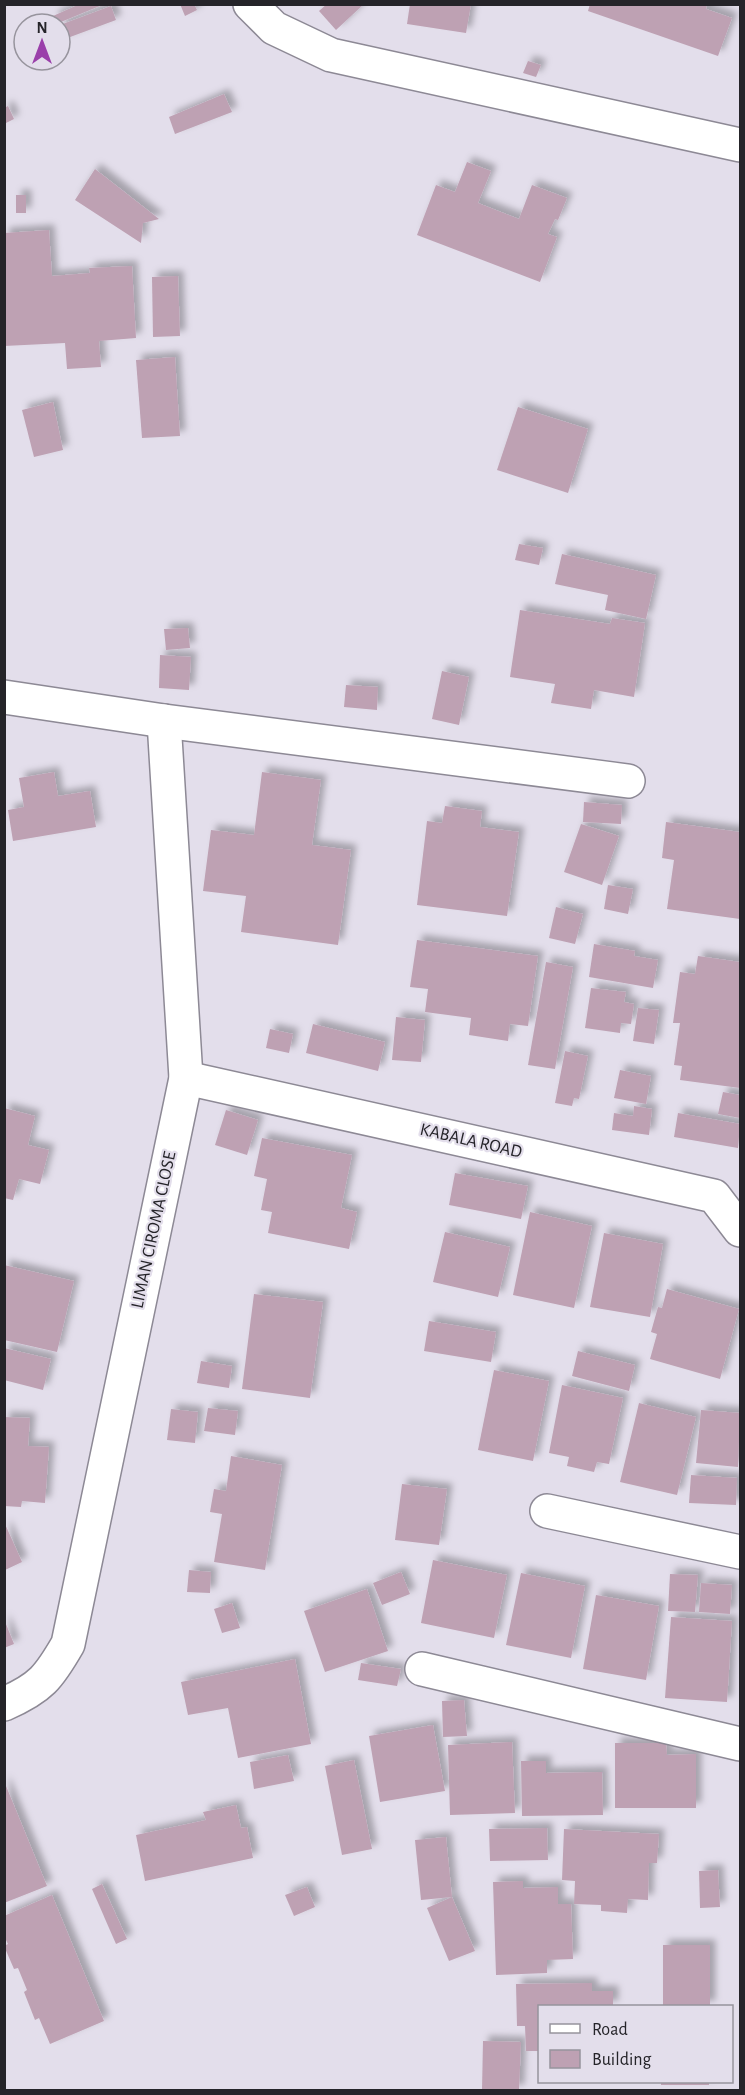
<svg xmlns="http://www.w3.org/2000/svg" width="745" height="2095" viewBox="0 0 745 2095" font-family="'Alegreya Sans',sans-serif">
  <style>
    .building { fill: #bea1b3; filter: url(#shadow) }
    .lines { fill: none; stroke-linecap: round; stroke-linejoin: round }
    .minor-casing { stroke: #8d8995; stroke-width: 36 }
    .minor { stroke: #fff; stroke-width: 33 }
    .labels { text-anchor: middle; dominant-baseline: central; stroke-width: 4.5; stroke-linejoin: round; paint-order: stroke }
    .street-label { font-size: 18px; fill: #252429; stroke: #e3deeb }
  </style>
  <defs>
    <filter id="shadow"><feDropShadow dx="5.5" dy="-5.5" stdDeviation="3" flood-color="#0004"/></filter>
  </defs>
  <rect width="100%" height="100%" fill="#e3deeb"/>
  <g class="building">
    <polygon points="80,4 102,5 56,24 53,16"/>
    <polygon points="180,4 194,4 197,10 185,16"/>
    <polygon points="327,4 364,4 336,30 319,11"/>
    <polygon points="410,4 471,4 466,33 407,24"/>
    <polygon points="590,4 707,4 706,9 732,18 718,56 588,11"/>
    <polygon points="111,6 116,20 62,40 60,25"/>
    <polygon points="528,61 541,65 536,77 523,73"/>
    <polygon points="224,94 232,112 175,134 169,117"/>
    <polygon points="8,106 14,119 4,124 4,108"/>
    <polygon points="467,162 491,171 478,203 519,219 532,185 567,198 558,220 555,219 548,234 557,237 540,282 417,235 436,185 455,192"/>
    <polygon points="95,169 159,219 143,223 141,243 75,200"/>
    <rect x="16" y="195" width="10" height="18"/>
    <polygon points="49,230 52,276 90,273 89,268 132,266 136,338 99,341 101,367 67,369 65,343 4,346 4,233"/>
    <polygon points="178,276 180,336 153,337 152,277"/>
    <polygon points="175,357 180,436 142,438 136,360"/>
    <polygon points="53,402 63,450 34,457 22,410"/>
    <polygon points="518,407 588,429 568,493 497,470"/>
    <polygon points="519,544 543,548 539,565 515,560"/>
    <polygon points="562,554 656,575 646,619 605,610 608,595 555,584"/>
    <polygon points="520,610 610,624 612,618 645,623 634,697 594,690 591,709 551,703 555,684 510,677"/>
    <polygon points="188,628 190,648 166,650 164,629"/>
    <polygon points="160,655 191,657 189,690 159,688"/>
    <polygon points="442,671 469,677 459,725 432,719"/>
    <polygon points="346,685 378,687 377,710 344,707"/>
    <polygon points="54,772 58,796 90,791 96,827 13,841 8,810 24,807 19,778"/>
    <polygon points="262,772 321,780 312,845 351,850 338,945 241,932 246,896 203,891 211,830 254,835"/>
    <polygon points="584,802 622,805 621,824 583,822"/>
    <polygon points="445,806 482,811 480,827 519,832 507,916 417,905 427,821 442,823"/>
    <polygon points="666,822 740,832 740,919 667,909 674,860 662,858"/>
    <polygon points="581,824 619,836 602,885 564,872"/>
    <polygon points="608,885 633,889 628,914 604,909"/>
    <polygon points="556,907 583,914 575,944 549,938"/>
    <polygon points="417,940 538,956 528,1026 510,1024 508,1041 469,1035 471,1018 425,1012 428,989 410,987"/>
    <polygon points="594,944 635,951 634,956 658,960 653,988 589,977"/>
    <polygon points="698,956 740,962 740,1088 680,1080 682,1066 674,1065 680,1023 673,1023 680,972 695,974"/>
    <polygon points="546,962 573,967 555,1069 528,1065"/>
    <polygon points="591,988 626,992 624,1002 634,1004 631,1024 621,1023 620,1033 585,1028"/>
    <polygon points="638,1008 659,1010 654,1044 633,1041"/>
    <polygon points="396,1017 425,1020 421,1062 392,1060"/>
    <polygon points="313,1024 385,1042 378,1071 306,1053"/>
    <polygon points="270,1029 293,1034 289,1053 266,1048"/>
    <polygon points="565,1051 588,1056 579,1099 574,1098 572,1106 555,1103"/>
    <polygon points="620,1070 651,1076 646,1104 614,1098"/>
    <polygon points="723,1092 740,1095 740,1118 718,1114"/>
    <polygon points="634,1106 652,1109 649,1135 612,1130 614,1113 633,1116"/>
    <polygon points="4,1108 35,1116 28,1145 49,1150 40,1184 19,1179 13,1200 4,1198"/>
    <polygon points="226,1110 258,1120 247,1155 215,1145"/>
    <polygon points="678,1113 740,1124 738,1148 674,1137"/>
    <polygon points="262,1138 352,1155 341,1208 357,1212 349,1249 268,1233 272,1212 261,1210 267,1179 254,1176"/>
    <polygon points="455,1173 528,1186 521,1219 449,1205"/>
    <polygon points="530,1212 592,1226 574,1308 513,1295"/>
    <polygon points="445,1232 510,1247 498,1297 433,1282"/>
    <polygon points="604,1233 663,1244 650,1317 590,1307"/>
    <polygon points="4,1265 74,1281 57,1352 4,1340"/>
    <polygon points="667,1289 739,1309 720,1379 650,1359 657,1334 651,1332 658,1307 662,1308"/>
    <polygon points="254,1294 323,1302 310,1398 242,1389"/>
    <polygon points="429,1321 496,1332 491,1362 424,1351"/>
    <polygon points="4,1348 51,1359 43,1390 4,1380"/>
    <polygon points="578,1351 635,1365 629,1391 572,1376"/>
    <polygon points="201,1361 232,1366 229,1388 197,1383"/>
    <polygon points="494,1370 549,1381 533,1461 478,1450"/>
    <polygon points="562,1385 623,1398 609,1464 597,1462 594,1472 567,1466 569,1457 549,1453"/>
    <polygon points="639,1403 696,1417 677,1495 620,1482"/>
    <polygon points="208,1408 238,1411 235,1435 204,1431"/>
    <polygon points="171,1409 198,1412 195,1443 167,1440"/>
    <polygon points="701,1410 740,1413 738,1467 696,1463"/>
    <polygon points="4,1417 30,1418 28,1446 49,1447 45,1503 22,1501 21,1507 4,1506"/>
    <polygon points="231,1456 282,1465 265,1570 214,1562 222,1514 210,1512 214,1489 226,1491"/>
    <polygon points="691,1475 737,1478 736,1505 689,1503"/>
    <polygon points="402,1484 447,1489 439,1545 395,1540"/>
    <polygon points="5,1524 22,1562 5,1570"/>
    <polygon points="433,1560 507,1575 494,1638 421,1623"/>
    <polygon points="189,1570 211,1572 210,1593 187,1592"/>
    <polygon points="401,1572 410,1594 382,1605 373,1583"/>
    <polygon points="521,1573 585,1586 571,1658 506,1645"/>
    <polygon points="670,1574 698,1575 695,1612 668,1611"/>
    <polygon points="701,1583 732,1585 730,1614 699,1612"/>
    <polygon points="367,1589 388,1651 325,1672 304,1611"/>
    <polygon points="596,1595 659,1606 646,1680 583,1669"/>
    <polygon points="232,1603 240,1628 222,1633 214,1609"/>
    <polygon points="671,1617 732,1621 727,1702 665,1698"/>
    <polygon points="4,1619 14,1644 4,1648"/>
    <polygon points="295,1659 311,1744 238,1758 228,1708 188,1715 181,1682"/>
    <polygon points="361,1663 401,1669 397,1686 358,1680"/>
    <polygon points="464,1700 467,1736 443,1737 442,1701"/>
    <polygon points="433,1725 445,1791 380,1802 369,1736"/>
    <polygon points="512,1742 515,1813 450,1815 448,1745"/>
    <polygon points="615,1743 666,1743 667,1755 696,1754 696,1808 615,1808"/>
    <polygon points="288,1755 294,1781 254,1789 250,1762"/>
    <polygon points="354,1760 372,1849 342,1855 325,1766"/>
    <polygon points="521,1761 546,1761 546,1773 602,1772 603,1815 522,1816"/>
    <polygon points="4,1781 47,1886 4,1903"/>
    <polygon points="236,1805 241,1828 247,1827 253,1858 145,1881 136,1835 206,1820 203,1812"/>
    <polygon points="547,1828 548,1860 490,1861 489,1829"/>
    <polygon points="564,1829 659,1834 657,1863 649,1863 648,1900 628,1899 627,1913 601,1911 601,1905 574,1904 575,1881 562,1880"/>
    <polygon points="446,1837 452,1897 421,1900 415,1840"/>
    <polygon points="718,1870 720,1907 700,1908 699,1871"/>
    <polygon points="523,1881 523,1888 558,1887 558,1904 571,1904 573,1959 547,1960 547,1973 496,1975 493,1882"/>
    <polygon points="102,1884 127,1939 116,1944 92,1889"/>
    <polygon points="307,1887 315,1907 294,1916 285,1895"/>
    <polygon points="52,1895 104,2021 50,2044 39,2018 35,2020 24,1992 27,1990 18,1968 14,1969 4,1946 8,1944 4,1936 4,1916"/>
    <polygon points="452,1897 475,1951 449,1961 427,1908"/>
    <rect x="663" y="1945" width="47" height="61"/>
    <polygon points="592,1983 592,1991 613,1991 613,2006 540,2006 540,2051 526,2051 525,2026 517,2026 516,1984"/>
    <polygon points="483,2041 521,2042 519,2090 482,2090"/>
    <rect x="661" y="2082" width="48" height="3"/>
  </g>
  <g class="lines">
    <g class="minor-casing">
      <g id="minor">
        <polyline points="250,4 274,28 331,55 740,145"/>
        <polyline points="4,697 164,721 628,781"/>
        <polyline points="186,1078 714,1196 740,1230"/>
        <polyline points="547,1511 740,1552"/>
        <polyline points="422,1669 740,1744"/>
        <path d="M4,1704c37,-16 45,-27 64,-60l118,-566 -22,-357"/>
      </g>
    </g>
    <use href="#minor" class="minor"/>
  </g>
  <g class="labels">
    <g class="street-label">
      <text transform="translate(471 1141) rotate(13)">KABALA ROAD</text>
      <text transform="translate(154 1230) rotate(-78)">LIMAN CIROMA CLOSE</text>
    </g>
  </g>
  <rect width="745" height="2095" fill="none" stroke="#252429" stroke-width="12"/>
  <rect x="538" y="2005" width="195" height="78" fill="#e3deeb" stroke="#97949d" stroke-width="1.5"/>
  <rect x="550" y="2024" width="30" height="9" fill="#ffffff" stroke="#97949d" stroke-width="1.5"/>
  <text x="592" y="2035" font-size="18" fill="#252429">Road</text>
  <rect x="550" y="2050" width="30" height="18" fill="#bea1b3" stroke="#97949d" stroke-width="1.5"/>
  <text x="592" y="2065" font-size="18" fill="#252429">Building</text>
  <g transform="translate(42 42)"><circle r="28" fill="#e3deeb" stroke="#97949d" stroke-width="1.5"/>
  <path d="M0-4.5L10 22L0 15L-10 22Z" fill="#9a3faa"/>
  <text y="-9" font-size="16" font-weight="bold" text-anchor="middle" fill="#252429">N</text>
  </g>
</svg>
